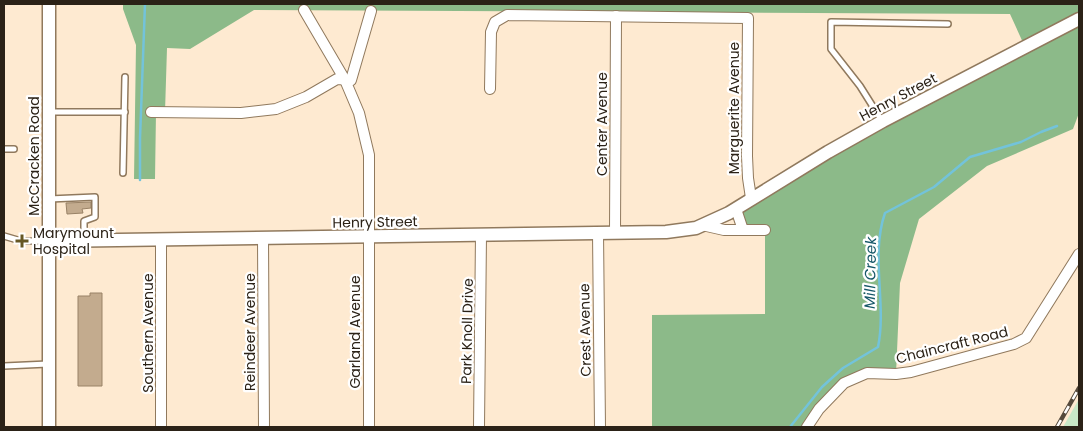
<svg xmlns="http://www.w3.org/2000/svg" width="1083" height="431" viewBox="0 0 1083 431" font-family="Poppins,sans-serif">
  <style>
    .green { fill: #c9e8c7 }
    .forest { fill: #8cba89 }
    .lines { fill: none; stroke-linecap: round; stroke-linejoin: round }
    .stream { stroke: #73c3da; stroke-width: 2.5 }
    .building { fill: #c3ab8e; stroke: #998266 }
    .service-casing { stroke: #90795d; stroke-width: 8 }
    .minor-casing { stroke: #90795d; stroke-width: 12 }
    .tertiary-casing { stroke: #90795d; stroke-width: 15 }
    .service { stroke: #fff; stroke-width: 5 }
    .minor { stroke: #fff; stroke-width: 10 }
    .tertiary { stroke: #fff; stroke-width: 12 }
    .rail-casing { stroke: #554a3c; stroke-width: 4.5 }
    .rail { stroke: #fff; stroke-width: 2.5; stroke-dasharray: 8; stroke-linecap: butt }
    .poi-dot { fill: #665724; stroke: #fff; stroke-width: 2 }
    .labels { text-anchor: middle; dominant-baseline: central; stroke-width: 4.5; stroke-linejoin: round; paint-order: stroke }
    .street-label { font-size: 14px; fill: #2b2217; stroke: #fff }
    .poi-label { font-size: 14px; fill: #2b2217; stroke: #fff; text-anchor: start }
    .water-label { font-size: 15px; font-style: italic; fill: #155768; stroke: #fff }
  </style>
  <rect width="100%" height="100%" fill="#feead1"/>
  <polygon class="green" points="1079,399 1079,427 1063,427"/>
  <polygon class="forest" points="123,4 1079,4 1079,113 1073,129 987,166 919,219 900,283 896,374 875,372 844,383 807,427 652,427 652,315 765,314 765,230 743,230 736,209 1025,47 1010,14 254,10 190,49 167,48 165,112 156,112 155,179 134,179 136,45 123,9"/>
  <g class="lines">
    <g class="stream">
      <polyline points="140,180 140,138 145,4"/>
      <path d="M790,427l32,-40 21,-19 35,-21c9,-43 -8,-91 7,-134l49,-26 36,-30 51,-15 20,-10 16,-6"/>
    </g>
  </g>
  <g class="building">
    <polygon points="91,202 91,208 82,209 83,213 67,214 66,203"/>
    <polygon points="90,293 102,293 102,386 78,386 78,296 90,296"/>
  </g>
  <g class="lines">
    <g class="service-casing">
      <g id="service">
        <polyline points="49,112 125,112"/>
        <polyline points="882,121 860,86 831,49 831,22 948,24"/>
        <polyline points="4,149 14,149"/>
        <polyline points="123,173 125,77"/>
        <polyline points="49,199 95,197 95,217 84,221 84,239"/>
        <polyline points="4,236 21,241 47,241"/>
        <polyline points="4,366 48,364"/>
      </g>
    </g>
    <g class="minor-casing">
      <g id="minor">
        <polyline points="304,10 345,80 359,113 369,155 369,427"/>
        <polyline points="490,89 491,32 495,22 507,15 748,18 747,156 748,178 751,198"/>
        <polyline points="151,112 241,113 276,109 306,97 337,79 351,80 371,11"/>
        <polyline points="736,209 743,230"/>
        <polyline points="702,225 724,230 765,230"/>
        <polyline points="598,232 600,427"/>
        <polyline points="615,232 616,16"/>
        <polyline points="263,237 264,427"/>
        <polyline points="161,427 161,239"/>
        <polyline points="479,427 481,235"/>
        <polyline points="807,427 819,409 844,383 867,373 896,374 911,372 1014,344 1026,338 1079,254"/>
      </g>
    </g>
    <g class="tertiary-casing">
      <g id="tertiary">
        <polyline points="49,4 49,427"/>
        <polyline points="49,241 666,232 696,228 729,213 828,152 883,121 1079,19"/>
      </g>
    </g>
    <use href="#service" class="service"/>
    <use href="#minor" class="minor"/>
    <use href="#tertiary" class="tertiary"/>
    <g class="rail-casing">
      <polyline id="rail" points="1057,427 1079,388"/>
    </g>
    <use href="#rail" class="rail"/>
  </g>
  <path class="poi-dot" d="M19.5 233.5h5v5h5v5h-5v5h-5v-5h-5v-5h5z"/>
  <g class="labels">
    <g class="street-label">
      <text transform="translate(898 97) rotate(-28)">Henry Street</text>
      <text transform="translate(734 108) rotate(-90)">Marguerite Avenue</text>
      <text transform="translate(602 124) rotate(-90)">Center Avenue</text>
      <text transform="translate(34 156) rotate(-90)">McCracken Road</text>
      <text transform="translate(375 222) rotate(-1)">Henry Street</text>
      <text transform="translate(585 330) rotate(-91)">Crest Avenue</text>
      <text transform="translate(467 331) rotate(-89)">Park Knoll Drive</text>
      <text transform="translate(250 332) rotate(-90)">Reindeer Avenue</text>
      <text transform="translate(355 332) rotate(-90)">Garland Avenue</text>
      <text transform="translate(148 333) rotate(-90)">Southern Avenue</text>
      <text transform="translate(952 345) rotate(-14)">Chaincraft Road</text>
    </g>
    <g class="poi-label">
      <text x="33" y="233">Marymount<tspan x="33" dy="16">Hospital</tspan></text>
    </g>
    <g class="water-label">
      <text transform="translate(870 273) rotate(-89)">Mill Creek</text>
    </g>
  </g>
  <rect width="1083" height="431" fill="none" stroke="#2b2217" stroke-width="10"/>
</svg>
